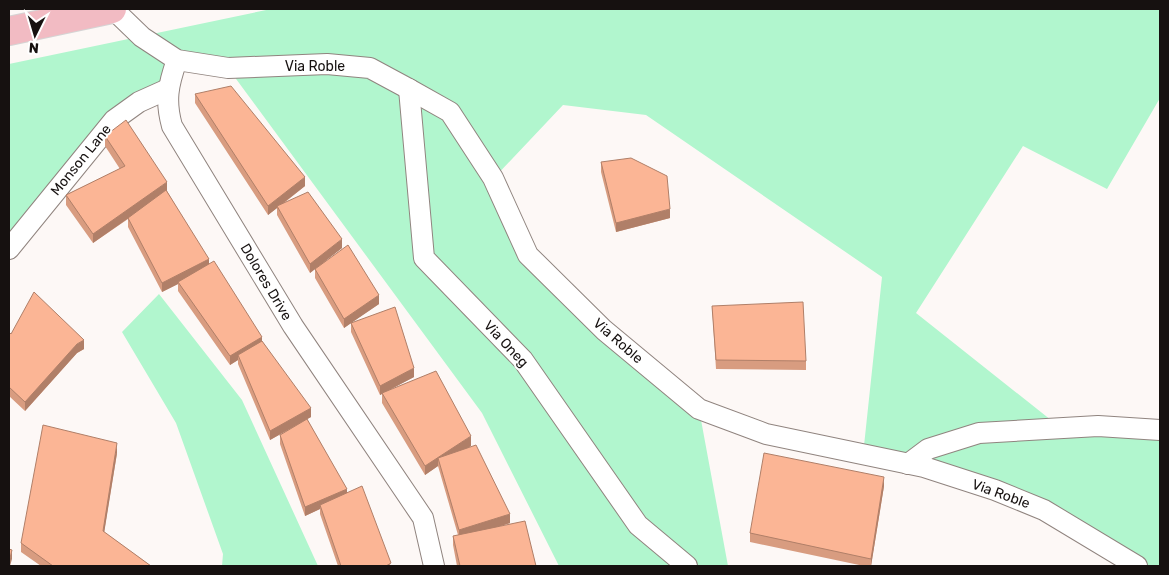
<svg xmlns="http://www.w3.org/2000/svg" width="1169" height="575" viewBox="0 0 1169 575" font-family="Rubik,sans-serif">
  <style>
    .green { fill: #b1f6ce }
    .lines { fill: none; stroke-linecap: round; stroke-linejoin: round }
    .minor-casing { stroke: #90847f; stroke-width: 22 }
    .highway-casing { stroke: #d5d4d4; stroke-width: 30 }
    .minor { stroke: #fff; stroke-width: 20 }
    .highway { stroke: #f2bbc3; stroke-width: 28 }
    .wall { fill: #d89c80 }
    .shaded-wall { fill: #b07f68 }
    .building { fill: #fbb595; stroke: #b07f68 }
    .labels { text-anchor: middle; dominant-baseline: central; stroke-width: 4; stroke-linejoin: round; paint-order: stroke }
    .street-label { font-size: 14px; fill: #161110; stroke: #fff }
  </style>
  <rect width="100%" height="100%" fill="#fdf8f6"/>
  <g class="green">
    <polygon points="271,9 1160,9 1160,98 1107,189 1023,146 916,313 1061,428 1160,430 1160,566 1137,566 1044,510 863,455 882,277 646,115 563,105 493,179 528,255 699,409 728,566 559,566 482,413 228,68 175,66 167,93 114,120 9,256 9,64"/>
    <polygon points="159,294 242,400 318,566 222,566 223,554 176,423 122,332"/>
  </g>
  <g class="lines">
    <g class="minor-casing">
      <g id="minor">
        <polyline points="113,9 142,37 177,60 228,68 327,64 370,68 409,89 450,112 493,178 528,255 604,330 699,409 766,434 924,467 995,490 1044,510 1137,566"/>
        <path d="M177,60c-9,25 -12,41 -5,66l121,200 130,192 11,48"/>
        <polyline points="409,89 424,258 523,360 638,525 687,566"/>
        <polyline points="9,249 114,120 139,102 168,89"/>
        <polyline points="908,464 928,449 979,433 1098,426 1160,430"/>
      </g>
    </g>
    <g class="highway-casing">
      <polyline id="highway" points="9,31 112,9"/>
    </g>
    <use href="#minor" class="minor"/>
    <use href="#highway" class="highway"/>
  </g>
  <g class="wall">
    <polygon points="195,94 305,186 284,203 342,248 325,261 379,304 352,322 414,377 387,391 471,446 468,447 510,523 498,527 536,566 457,566 453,545 453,536 458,535 438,466 425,475 382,403 382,394 380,395 351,332 351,323 344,328 315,278 315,269 310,273 277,215 277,208 268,215 195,103"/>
    <polygon points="105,136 167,191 209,264 262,341 311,417 307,419 347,493 391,566 338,566 320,514 320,509 305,516 280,444 280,435 298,424 270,440 238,364 238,360 230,365 178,291 178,284 162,292 128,227 128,219 93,243 66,205 66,195 120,169 105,146"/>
    <polygon points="601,162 670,218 616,232 601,172"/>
    <polygon points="712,306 806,361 806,370 716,369"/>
    <polygon points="9,332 11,334 84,349 77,353 25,411 9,396"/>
    <polygon points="117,453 104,532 151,566 41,566 21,552 21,543"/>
    <polygon points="884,486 871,566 864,566 750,542 750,533"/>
  </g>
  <g class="shaded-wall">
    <polygon points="305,177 305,186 278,207 277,206 277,208 268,215 268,206"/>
    <polygon points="167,182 167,191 93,243 93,234"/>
    <polygon points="670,209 670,218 616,232 616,223"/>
    <polygon points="342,239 342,248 310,273 310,264"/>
    <polygon points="209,259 209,268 178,282 178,284 162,292 162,283"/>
    <polygon points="379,295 379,304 344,328 344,319"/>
    <polygon points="262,337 262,346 238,355 238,360 230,365 230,356"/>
    <polygon points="84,340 84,349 77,353 25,411 25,402 77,344"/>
    <polygon points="414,368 414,377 380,395 380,386"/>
    <polygon points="311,408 311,417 270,440 270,431"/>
    <polygon points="471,436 471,446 440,465 438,458 438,466 425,475 425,466"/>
    <polygon points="117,443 117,453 103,540 103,531"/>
    <polygon points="884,477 884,486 871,566 871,559"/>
    <polygon points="347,489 347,498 320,505 320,509 305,516 305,507"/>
    <polygon points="510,514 510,523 459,539 459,530"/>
    <polygon points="12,550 12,559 10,566 9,566 9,562"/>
  </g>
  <g class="building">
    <polygon points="231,86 305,177 268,206 195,94"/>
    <polygon points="126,120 167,182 93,234 66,195 125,166 105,136"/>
    <polygon points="631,158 667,176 670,209 616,223 601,162"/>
    <polygon points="166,190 209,259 162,283 128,218"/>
    <polygon points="308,192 342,239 310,264 277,206"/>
    <polygon points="348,245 379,295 344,319 315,269"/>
    <polygon points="214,261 262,337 230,356 178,282"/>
    <polygon points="34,292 84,340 77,344 25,402 9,387 9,332 11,334"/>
    <polygon points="803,302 806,361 716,360 712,306"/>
    <polygon points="395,307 414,368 380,386 351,323"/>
    <polygon points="262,341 311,408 270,431 238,355"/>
    <polygon points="436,371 471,436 425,466 382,393"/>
    <polygon points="307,419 347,489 305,507 280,435"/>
    <polygon points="43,425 117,443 103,531 151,566 53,566 21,543"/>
    <polygon points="476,445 510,514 459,530 438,458"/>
    <polygon points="764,453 884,477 871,559 750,533"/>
    <polygon points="362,486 391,563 386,566 341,566 320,505"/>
    <polygon points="525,521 536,566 460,566 453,536"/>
    <polygon points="9,549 12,550 9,562"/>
  </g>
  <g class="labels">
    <g class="street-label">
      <text x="315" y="66">Via Roble</text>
      <text transform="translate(81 160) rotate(-51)">Monson Lane</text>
      <text transform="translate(266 282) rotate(59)">Dolores Drive</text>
      <text transform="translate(618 341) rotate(41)">Via Roble</text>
      <text transform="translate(506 344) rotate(47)">Via Oneg</text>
      <text transform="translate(1001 494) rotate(20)">Via Roble</text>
    </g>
  </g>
  <rect width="1169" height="575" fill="none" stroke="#161110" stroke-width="20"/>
  <g transform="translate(35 35) rotate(185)" stroke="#ffffff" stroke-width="4" paint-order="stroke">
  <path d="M0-4L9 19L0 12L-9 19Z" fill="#161110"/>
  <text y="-8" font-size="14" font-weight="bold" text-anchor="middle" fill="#161110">N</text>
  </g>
</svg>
